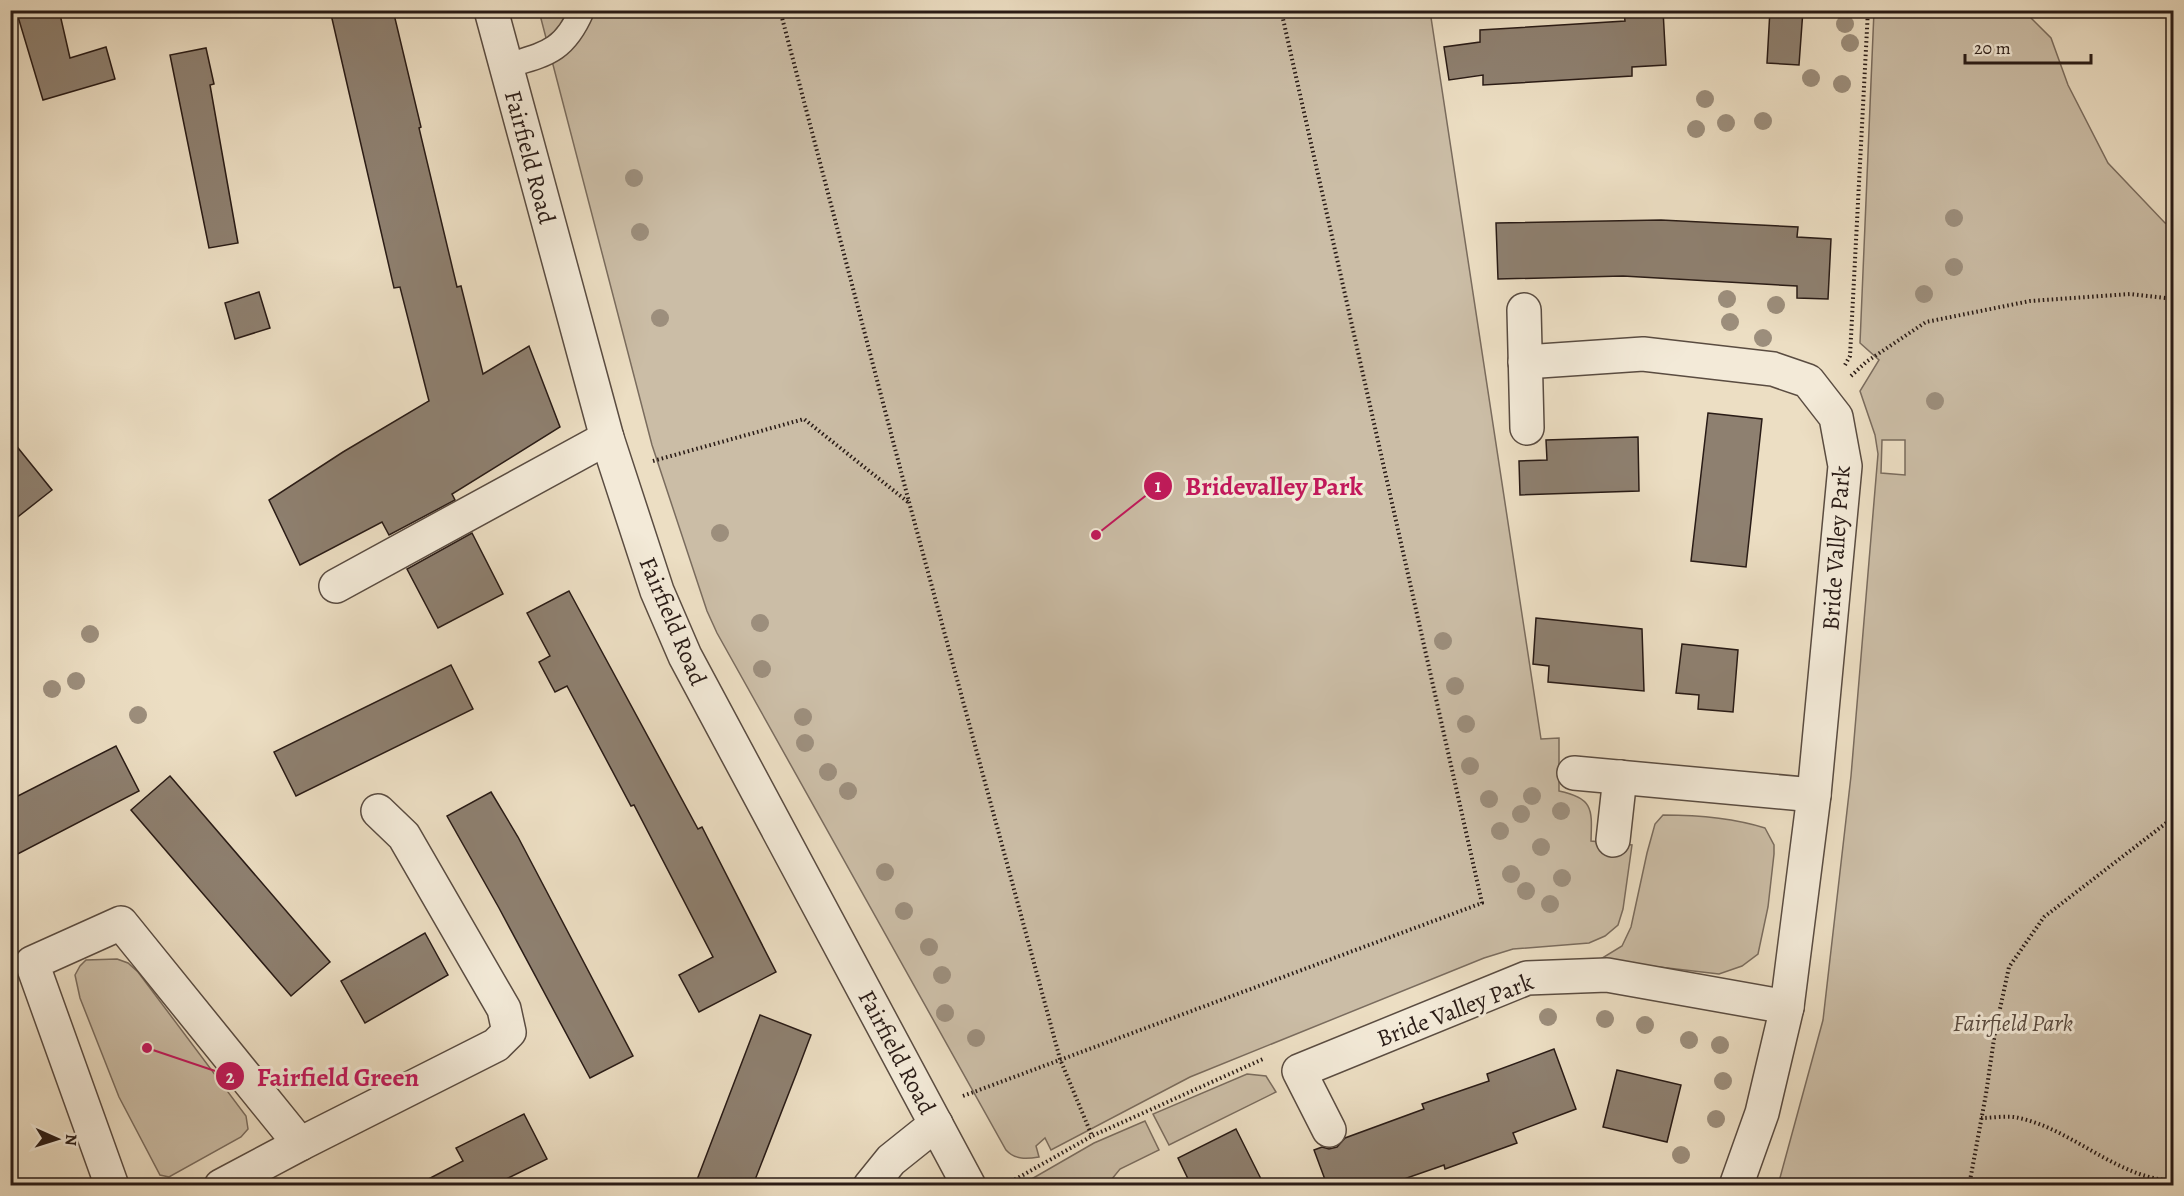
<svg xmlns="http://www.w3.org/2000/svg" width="2184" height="1196" viewBox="0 0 2184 1196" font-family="Alegreya,serif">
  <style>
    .green { fill: #cbbda6; stroke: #7a6c5e; stroke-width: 1.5; fill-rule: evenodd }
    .building { fill: #8e8070; stroke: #291b16; stroke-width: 1.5 }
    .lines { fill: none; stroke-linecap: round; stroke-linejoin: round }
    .service-casing { stroke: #5a4c41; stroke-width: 27 }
    .minor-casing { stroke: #5a4c41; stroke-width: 36 }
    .tertiary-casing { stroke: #5a4c41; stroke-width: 36 }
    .path { stroke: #291b16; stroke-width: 4; stroke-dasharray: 1.5 3; stroke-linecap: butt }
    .service { stroke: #f3ead8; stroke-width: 24 }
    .minor { stroke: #f3ead8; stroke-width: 33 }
    .tertiary { stroke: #f3ead8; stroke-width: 33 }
    .tree { fill: #9c8e7c }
    .labels { text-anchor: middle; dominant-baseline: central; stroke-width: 6; stroke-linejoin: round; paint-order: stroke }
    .street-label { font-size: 24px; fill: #291b16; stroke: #f3ead8 }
    .park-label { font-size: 24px; font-style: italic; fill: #5a4c41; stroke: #f3ead8 }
    .leader { fill: none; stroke: #c2185b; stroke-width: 2 }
    .callout-dot { fill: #c2185b; stroke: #f3ead8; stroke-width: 2 }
    .mark-label { font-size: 18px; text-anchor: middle; font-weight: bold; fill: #fff }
    .callout-label { font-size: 26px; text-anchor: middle; font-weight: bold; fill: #c2185b; stroke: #f3ead8; stroke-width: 6; stroke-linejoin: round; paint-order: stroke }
  </style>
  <rect width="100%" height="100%" fill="#ecdec3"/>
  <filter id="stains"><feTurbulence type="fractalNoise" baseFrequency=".00333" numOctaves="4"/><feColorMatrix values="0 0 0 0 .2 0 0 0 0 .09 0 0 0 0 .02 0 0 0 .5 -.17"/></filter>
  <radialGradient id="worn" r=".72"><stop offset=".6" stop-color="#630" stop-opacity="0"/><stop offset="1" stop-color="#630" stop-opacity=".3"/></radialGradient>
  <g class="green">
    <path d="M539,11h891l111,728 18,-1v53c35,7 33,19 32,50l41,4 -9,64 -5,16 -13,11 -16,7 -76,6 -29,9 -294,119 -139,73 -6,-12 -9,8 3,11c-12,2 -24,3 -33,-7l-289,-517 -10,-22 -55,-166z"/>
    <path d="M1874,11h150l27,27 17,47 40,78 57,60 8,4v958h-395l45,-165 28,-244 27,-322 -3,-19 -15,-44 19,-31 -19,-17zM1882,440h23v35l-24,-2z"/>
    <path d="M1663,815c34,0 70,3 102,13l9,17v9l-6,53 -10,47 -16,12 -23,8 -120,-14 23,-14 9,-19 16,-74 8,-29z"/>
    <polygon points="117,959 128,963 138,972 246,1116 248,1129 241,1137 169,1177 160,1175 119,1097 80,998 75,975 80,966 86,960"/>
    <polygon points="1247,1074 1266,1076 1276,1092 1169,1145 1153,1114"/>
    <polygon points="1145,1121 1159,1150 1120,1169 1107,1185 1027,1185 1028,1181 1094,1143"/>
  </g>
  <g class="building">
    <polygon points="16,10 59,10 70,58 106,47 115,79 43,100"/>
    <polygon points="330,10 393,10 421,127 419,128 457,287 461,286 483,374 529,346 560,427 452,494 455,500 389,535 382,522 300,565 269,500 343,452 429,401 400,287 394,288"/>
    <polygon points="1663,10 1666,65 1632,67 1632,76 1483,85 1483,75 1449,80 1444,47 1480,42 1480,30 1625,21 1624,12"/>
    <polygon points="1770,10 1803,10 1799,65 1767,63"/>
    <polygon points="206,48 214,84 210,85 238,243 209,248 170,55"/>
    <polygon points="1661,220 1798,227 1797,237 1831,239 1828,299 1797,298 1797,286 1623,276 1498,279 1496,223"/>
    <polygon points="259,292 270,328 235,339 225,303"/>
    <polygon points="1708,413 1762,419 1746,567 1691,561"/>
    <polygon points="1638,437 1639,491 1520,495 1519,461 1547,460 1546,440"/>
    <polygon points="10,438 52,490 10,523"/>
    <polygon points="472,533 503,594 438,628 407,569"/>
    <polygon points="569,591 698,829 702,827 776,972 699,1012 679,975 713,957 634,805 631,806 567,686 555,692 539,662 550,656 527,613"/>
    <polygon points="1536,618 1642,629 1644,691 1548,682 1549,666 1533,664"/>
    <polygon points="1682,644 1738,650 1733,712 1698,709 1699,695 1676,693"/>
    <polygon points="451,665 473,709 296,796 274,752"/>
    <polygon points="116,746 139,791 10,858 10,800"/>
    <polygon points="170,776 330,962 291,996 131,810"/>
    <polygon points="491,792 518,837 633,1056 590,1078 499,908 447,816"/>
    <polygon points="425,933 448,975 365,1023 341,981"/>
    <polygon points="760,1015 811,1035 797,1072 753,1185 695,1185"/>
    <polygon points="1554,1049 1576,1109 1513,1133 1517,1143 1445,1169 1444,1165 1387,1185 1327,1185 1314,1150 1322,1147 1329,1149 1337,1147 1345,1138 1424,1109 1422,1104 1489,1081 1487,1074"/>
    <polygon points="1617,1070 1681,1085 1667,1142 1603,1127"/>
    <polygon points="524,1114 547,1159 494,1185 417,1185 463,1161 456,1148"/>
    <polygon points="1236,1129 1264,1185 1191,1185 1178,1158"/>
  </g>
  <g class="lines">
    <g class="service-casing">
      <path id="service" d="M506,66c40,-12 58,-14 76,-56"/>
    </g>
    <g class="minor-casing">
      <g id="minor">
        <polyline points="1524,310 1527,428"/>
        <polyline points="1525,362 1643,354 1773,369 1808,381 1836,417 1845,466 1814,795 1787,1007 1762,1113 1736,1186"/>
        <polyline points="336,586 607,438"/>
        <polyline points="1574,773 1814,795"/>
        <polyline points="1613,840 1620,777"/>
        <polyline points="1329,1130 1299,1071 1527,978 1607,975 1787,1007"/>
        <polyline points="112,1186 32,963 121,923 300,1144 496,1045 509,1032 504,1009 404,836 378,811"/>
        <polyline points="221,1186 300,1144"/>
      </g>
    </g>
    <g class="tertiary-casing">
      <g id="tertiary">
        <polyline points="491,10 607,438 657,591 685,656 969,1186"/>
        <polyline points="870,1186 891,1160 936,1124"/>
      </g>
    </g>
    <g class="path">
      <polyline points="780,10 909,502 1060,1059 1092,1136 1263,1059"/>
      <polyline points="1845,365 1850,356 1868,10"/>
      <polyline points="1851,376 1866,362 1926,322 2030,301 2130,294 2174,299"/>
      <polyline points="653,461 804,419 908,502"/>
      <polyline points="963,1096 1482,903 1281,10"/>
      <path d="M1981,1118c12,0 27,-3 38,0 55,12 97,60 155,63"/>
      <polyline points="1007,1184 1092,1136"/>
      <polyline points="1969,1186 1986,1094 1995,1032 2009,967 2044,917 2174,817"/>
    </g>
    <use href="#service" class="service"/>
    <use href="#minor" class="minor"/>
    <use href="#tertiary" class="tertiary"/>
  </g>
  <g class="tree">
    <circle cx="1845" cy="24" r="9"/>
    <circle cx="1850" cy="43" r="9"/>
    <circle cx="1811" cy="78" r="9"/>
    <circle cx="1842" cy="84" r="9"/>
    <circle cx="1705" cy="99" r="9"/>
    <circle cx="1763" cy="121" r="9"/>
    <circle cx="1726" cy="123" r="9"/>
    <circle cx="1696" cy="129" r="9"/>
    <circle cx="634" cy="178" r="9"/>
    <circle cx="1954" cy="218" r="9"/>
    <circle cx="640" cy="232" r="9"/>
    <circle cx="1954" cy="267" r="9"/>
    <circle cx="1924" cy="294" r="9"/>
    <circle cx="1727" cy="299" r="9"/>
    <circle cx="1776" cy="305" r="9"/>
    <circle cx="660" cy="318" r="9"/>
    <circle cx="1730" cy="322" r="9"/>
    <circle cx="1763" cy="338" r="9"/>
    <circle cx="1935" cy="401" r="9"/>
    <circle cx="720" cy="533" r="9"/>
    <circle cx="760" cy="623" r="9"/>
    <circle cx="90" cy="634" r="9"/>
    <circle cx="1443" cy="641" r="9"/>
    <circle cx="762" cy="669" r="9"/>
    <circle cx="76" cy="681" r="9"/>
    <circle cx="1455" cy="686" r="9"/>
    <circle cx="52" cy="689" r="9"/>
    <circle cx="138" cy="715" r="9"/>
    <circle cx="803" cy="717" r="9"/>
    <circle cx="1466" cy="724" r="9"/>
    <circle cx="805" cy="743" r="9"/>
    <circle cx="1470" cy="766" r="9"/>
    <circle cx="828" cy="772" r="9"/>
    <circle cx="848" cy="791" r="9"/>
    <circle cx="1532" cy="796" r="9"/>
    <circle cx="1489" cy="799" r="9"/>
    <circle cx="1561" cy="811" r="9"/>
    <circle cx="1521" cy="814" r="9"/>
    <circle cx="1500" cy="831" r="9"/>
    <circle cx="1541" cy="847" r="9"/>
    <circle cx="885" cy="872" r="9"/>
    <circle cx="1511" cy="874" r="9"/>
    <circle cx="1562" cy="878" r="9"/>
    <circle cx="1526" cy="891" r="9"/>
    <circle cx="1550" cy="904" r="9"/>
    <circle cx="904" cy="911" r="9"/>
    <circle cx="929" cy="947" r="9"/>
    <circle cx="942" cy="975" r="9"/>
    <circle cx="945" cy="1013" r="9"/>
    <circle cx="1548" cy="1017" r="9"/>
    <circle cx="1605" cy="1019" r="9"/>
    <circle cx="1645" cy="1025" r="9"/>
    <circle cx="976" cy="1038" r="9"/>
    <circle cx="1689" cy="1040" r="9"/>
    <circle cx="1720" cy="1045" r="9"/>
    <circle cx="1723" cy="1081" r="9"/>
    <circle cx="1716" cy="1119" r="9"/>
    <circle cx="1681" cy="1155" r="9"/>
  </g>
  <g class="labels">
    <g class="street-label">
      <text transform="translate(530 157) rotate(75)">Fairfield Road</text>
      <text transform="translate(1836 548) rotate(-86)">Bride Valley Park</text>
      <text transform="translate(673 621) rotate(67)">Fairfield Road</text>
      <text transform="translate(1455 1010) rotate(-21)">Bride Valley Park</text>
      <text transform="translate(897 1052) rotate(62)">Fairfield Road</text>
    </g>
    <g class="park-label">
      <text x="2013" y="1023">Fairfield Park</text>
    </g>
  </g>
  <path class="leader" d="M1096 535L1158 486M147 1048L230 1076"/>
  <g class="callout-dot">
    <circle cx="1096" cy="535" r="6"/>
    <circle cx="147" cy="1048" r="6"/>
    <circle cx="1158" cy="486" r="15"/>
    <circle cx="230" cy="1076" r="15"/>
  </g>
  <g class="mark-label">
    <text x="1158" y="492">1</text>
    <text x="230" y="1083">2</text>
  </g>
  <g class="callout-label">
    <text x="1274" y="495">Bridevalley Park</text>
    <text x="338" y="1086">Fairfield Green</text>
  </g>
  <rect width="2184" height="1196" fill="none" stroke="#ecdec3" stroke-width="36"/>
  <rect x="12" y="12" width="2160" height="1172" fill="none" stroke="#291b16" stroke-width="3"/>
  <rect x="18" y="18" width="2148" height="1160" fill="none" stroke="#291b16" stroke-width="1.5"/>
  <g transform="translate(57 1139) rotate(93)" stroke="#f3ead8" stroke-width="4.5" paint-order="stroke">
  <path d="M0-4.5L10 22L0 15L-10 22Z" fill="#291b16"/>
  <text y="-9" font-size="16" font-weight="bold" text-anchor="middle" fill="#291b16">N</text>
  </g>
  <path d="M1965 54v9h126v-9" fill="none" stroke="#291b16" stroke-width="3"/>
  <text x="1974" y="54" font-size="18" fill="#291b16" stroke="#f3ead8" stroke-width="4.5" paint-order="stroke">20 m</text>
  <rect width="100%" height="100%" filter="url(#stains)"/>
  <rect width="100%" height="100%" fill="url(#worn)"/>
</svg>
